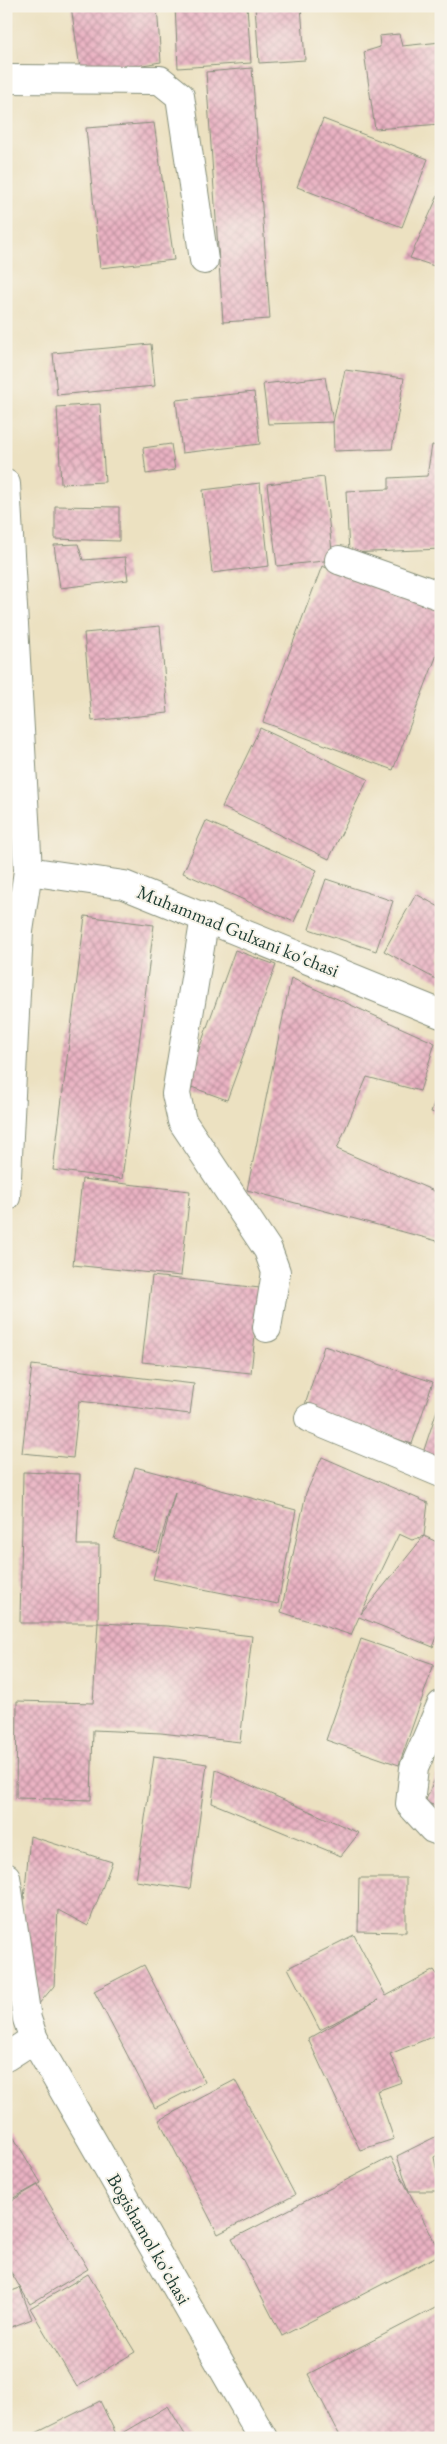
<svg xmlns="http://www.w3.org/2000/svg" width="447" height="2444" viewBox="0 0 447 2444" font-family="'EB Garamond',serif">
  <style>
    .building { fill: url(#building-cross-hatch); fill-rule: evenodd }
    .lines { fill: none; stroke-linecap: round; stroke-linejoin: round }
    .minor-casing { stroke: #868f7a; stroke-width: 30 }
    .minor { stroke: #fff; stroke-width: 28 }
    .labels { text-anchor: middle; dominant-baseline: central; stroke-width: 4; stroke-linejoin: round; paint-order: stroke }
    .street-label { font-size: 19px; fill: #1f3d34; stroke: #f7f3e8 }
  </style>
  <defs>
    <pattern id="building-cross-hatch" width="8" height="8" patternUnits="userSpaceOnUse" patternTransform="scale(1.25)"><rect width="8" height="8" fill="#eab2c3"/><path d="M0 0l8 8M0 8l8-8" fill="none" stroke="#bd929f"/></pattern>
  </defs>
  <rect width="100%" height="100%" fill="#f7f3e8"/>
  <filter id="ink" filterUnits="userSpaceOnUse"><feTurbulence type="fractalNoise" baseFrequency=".02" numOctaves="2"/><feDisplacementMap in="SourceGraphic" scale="10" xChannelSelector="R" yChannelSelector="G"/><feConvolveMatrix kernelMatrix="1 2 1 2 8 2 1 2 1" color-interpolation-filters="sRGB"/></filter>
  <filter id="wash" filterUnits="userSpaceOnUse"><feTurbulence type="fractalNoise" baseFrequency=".0096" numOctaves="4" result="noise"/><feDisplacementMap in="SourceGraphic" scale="20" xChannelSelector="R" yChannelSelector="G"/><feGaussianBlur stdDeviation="1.12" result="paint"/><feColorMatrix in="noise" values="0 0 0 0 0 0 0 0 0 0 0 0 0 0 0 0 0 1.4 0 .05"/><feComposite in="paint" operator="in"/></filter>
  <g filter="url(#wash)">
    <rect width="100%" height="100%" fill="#ece1c1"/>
    <g id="blocks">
      <g class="building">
        <polygon points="71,6 157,6 161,62 81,75"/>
        <polygon points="175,6 247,6 251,63 178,68"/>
        <polygon points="255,6 301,6 305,60 259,63"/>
        <polygon points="399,34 402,46 441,42 441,124 375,129 364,52 380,47 379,36"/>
        <polygon points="252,68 270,319 223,322 206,72"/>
        <polygon points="323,119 428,159 402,227 297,187"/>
        <polygon points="154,123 174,260 100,268 86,128"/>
        <polygon points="441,189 441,267 440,268 410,258"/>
        <polygon points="151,344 155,386 57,395 53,353"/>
        <polygon points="345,370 404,378 392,449 334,451 333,422"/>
        <polygon points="325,377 333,422 268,424 263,384"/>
        <polygon points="254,392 260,444 182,453 176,400"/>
        <polygon points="100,404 105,482 61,484 57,407"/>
        <polygon points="171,444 175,470 146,474 143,448"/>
        <polygon points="432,445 441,447 441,549 349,553 346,491 389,489 389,478 427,476"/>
        <polygon points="324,477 333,560 277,566 267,484"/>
        <polygon points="260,483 269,566 212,573 203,490"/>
        <polygon points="55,506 119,507 119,541 55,539"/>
        <polygon points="78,544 83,560 125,557 128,580 60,588 54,545"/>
        <polygon points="322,566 441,611 441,644 393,770 263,722"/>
        <polygon points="160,626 168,713 92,721 84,633"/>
        <polygon points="260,728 368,779 329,859 222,807"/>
        <polygon points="206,821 317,870 294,922 183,873"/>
        <polygon points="326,879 393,901 376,951 309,929"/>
        <polygon points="416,894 441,908 441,982 384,951"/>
        <polygon points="85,916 154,925 122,1179 53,1170"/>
        <polygon points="235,950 276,965 227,1100 186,1085"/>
        <polygon points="291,978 435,1043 420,1091 367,1077 337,1149 441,1194 441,1242 247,1190"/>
        <polygon points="440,1085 441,1085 441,1115 431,1112"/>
        <polygon points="82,1179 190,1191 181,1276 73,1265"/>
        <polygon points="152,1276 260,1288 251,1373 142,1362"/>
        <polygon points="324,1346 433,1382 412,1444 304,1408"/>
        <polygon points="32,1365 194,1384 190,1414 79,1401 73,1458 22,1453"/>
        <polygon points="440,1401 441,1401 441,1465 421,1459"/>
        <path d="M322,1457l106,46 -4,33 17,8v83l-8,20 -74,-30 -8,18 -70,-23 25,-119zM399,1534l13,6 12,-4 -63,78z"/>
        <polygon points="135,1467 296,1510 278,1604 153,1579 175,1492 157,1552 114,1539"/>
        <polygon points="23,1472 80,1474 77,1545 99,1545 98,1623 20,1623"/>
        <polygon points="98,1623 167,1626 252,1636 240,1742 161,1733 93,1730 91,1800 16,1798 17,1701 93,1703"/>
        <polygon points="361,1639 434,1664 399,1765 326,1740"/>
        <polygon points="154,1756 207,1764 190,1889 136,1881"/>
        <polygon points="441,1765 441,1808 425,1802"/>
        <polygon points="216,1770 359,1833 341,1856 212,1803"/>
        <polygon points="30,1836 112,1862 88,1926 58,1910 54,1986 32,2012 19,1952"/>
        <polygon points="359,1878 406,1878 406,1932 358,1931"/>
        <polygon points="354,1935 386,1996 434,1970 441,1980 441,2051 434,2036 390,2054 402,2082 377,2091 394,2139 360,2150 308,2039 378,2000 320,2030 288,1968"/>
        <polygon points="144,1965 205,2082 155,2108 94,1991"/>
        <polygon points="235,2080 295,2195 218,2234 159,2120"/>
        <polygon points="11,2133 41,2183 6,2202 6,2134"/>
        <polygon points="441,2134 441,2153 434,2157 441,2191 409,2191 397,2156"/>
        <polygon points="391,2157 441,2254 282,2336 232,2239"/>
        <polygon points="38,2185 88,2269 30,2304 6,2264 6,2204"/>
        <polygon points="88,2274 135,2352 77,2387 30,2308"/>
        <polygon points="20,2288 32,2319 6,2329 6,2293"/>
        <polygon points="441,2305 441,2438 341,2438 308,2374"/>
        <polygon points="100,2401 117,2436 168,2406 187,2438 26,2438"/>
      </g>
    </g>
  </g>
  <g filter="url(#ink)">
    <use href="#blocks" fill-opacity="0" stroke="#868f7a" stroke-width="1"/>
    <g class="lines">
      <g class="minor-casing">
        <g id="minor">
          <polyline points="6,79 160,80 180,96 204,260"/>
          <polyline points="6,484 28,871 19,931 6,1197"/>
          <polyline points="339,560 441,596"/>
          <polyline points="28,871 124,885 441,1014"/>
          <polyline points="205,917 176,1094 182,1121 268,1250 276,1272 267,1328"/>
          <polyline points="309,1418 441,1473"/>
          <polyline points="441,1705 414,1768 410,1804 433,1829 441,1832"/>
          <polyline points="6,1877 27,2019 34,2039 263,2438"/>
          <polyline points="6,2057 34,2039"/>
        </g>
      </g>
      <use href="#minor" class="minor"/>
    </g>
  </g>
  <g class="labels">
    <g class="street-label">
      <text transform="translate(238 931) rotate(22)">Muhammad Gulxani ko'chasi</text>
      <text transform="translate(149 2239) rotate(60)">Bogishamol ko'chasi</text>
    </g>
  </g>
  <rect width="447" height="2444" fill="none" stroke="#f7f3e8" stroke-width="25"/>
</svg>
